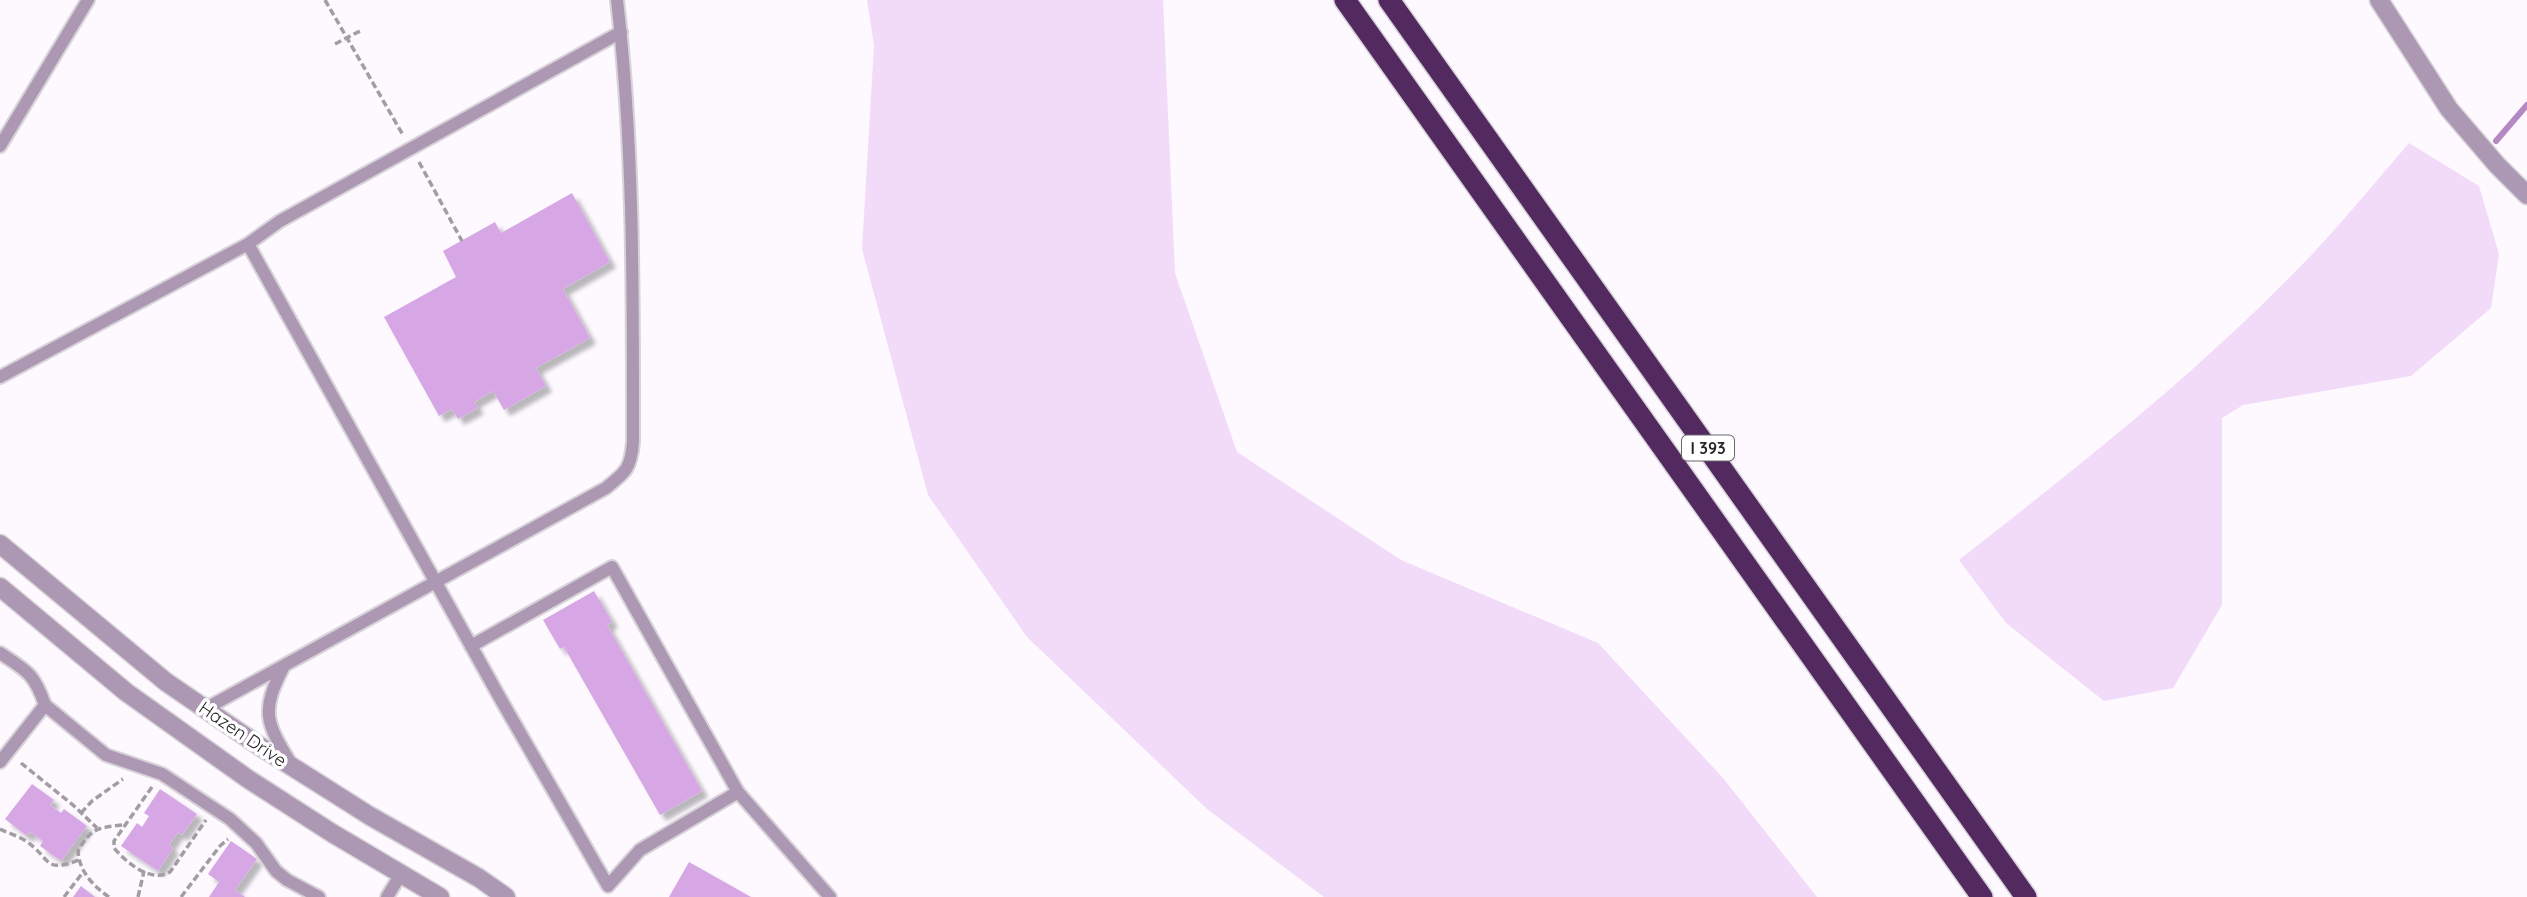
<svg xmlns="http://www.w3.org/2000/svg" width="2527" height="897" viewBox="0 0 2527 897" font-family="Quicksand,sans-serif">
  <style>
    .green { fill: #f2daf9 }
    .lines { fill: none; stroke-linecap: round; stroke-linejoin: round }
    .stream { stroke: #b587c3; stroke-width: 6 }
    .building { fill: #d6a6e5; filter: url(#shadow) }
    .service-casing { stroke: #d7d3d9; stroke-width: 16 }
    .minor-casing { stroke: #d7d3d9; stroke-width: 21 }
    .tertiary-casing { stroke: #d7d3d9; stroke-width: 21 }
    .motorway-casing { stroke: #d7d3d9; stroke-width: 24 }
    .path { stroke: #a19da3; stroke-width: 3.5; stroke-dasharray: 7 3.5; stroke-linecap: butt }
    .service { stroke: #ac98b3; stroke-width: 12 }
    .minor { stroke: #ac98b3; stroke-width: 18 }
    .tertiary { stroke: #ac98b3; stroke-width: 18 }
    .motorway { stroke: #532a60; stroke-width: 21 }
    .labels { text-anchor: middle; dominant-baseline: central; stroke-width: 7; stroke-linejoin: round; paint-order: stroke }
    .shield { fill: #fff; stroke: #69666a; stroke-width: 2 }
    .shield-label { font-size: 16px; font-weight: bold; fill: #29252a }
    .street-label { font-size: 18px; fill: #29252a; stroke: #fff }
  </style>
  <defs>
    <filter id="shadow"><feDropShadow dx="6" dy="6" stdDeviation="2" flood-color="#0004"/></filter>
  </defs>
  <rect width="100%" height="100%" fill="#fdf9ff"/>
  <g class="green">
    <polygon points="867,0 1163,0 1175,273 1237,452 1401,560 1598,643 1723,778 1817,897 1324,897 1207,809 1027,637 928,495 862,249 874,45"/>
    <path d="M2409,143l70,43 20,68 -8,54 -80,68 -168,29 -21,13v187l-49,83 -69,13 -98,-78 -47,-63c115,-90 231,-181 334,-286 41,-41 78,-87 116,-131z"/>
  </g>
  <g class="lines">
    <polyline class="stream" points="2496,141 2527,105"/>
  </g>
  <g class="building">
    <polygon points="572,193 610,262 563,289 590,338 536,368 546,386 504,410 493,391 474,402 478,408 458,419 452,409 439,416 384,317 456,277 443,251 495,222 501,233"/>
    <polygon points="594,591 612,622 607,625 702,791 660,815 564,647 560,649 543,620"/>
    <polygon points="32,784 54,800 50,805 61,813 64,809 87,826 61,861 40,846 43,841 30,832 27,836 5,819"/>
    <polygon points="160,789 197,814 182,835 178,832 169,845 173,848 158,871 121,846 137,823 142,827 149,816 144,813"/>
    <polygon points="231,841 257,859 235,890 245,897 209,897 219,882 208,874"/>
    <polygon points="689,862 751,897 669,897"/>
    <polygon points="81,886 95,897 73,897"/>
  </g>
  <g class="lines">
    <g class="service-casing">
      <g id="service">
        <polyline points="0,146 88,0"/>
        <polyline points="248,244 500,698 608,886 640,850 738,792"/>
        <polyline points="0,377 248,244 280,221 621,32"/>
        <polyline points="471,646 612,567 738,792 830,897"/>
        <path d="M0,653c27,18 34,20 45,52"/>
        <path d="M284,666c-24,46 -18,56 7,98"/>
        <path d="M205,709l401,-221c20,-16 25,-20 27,-46 0,-147 1,-296 -16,-442"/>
        <polyline points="0,762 45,705 106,755 162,774 230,819 256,843 276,871 287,880 319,897"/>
        <polyline points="387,897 401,874"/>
      </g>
    </g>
    <g class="minor-casing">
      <polyline id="minor" points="2379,0 2449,109 2497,165 2527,195"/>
    </g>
    <g class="tertiary-casing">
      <g id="tertiary">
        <polyline points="0,544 166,682 261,747 370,816 479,878 506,897"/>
        <polyline points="0,587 126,692 248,779 332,833 440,897"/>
      </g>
    </g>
    <g class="motorway-casing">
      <g id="motorway">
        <polyline points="1345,0 1982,897"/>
        <polyline points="1389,0 2026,897"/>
      </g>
    </g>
    <g class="path">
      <polyline points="325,0 403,135"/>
      <polyline points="335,44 360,31"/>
      <polyline points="419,162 462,241"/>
      <polyline points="21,763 73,805 97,828"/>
      <path d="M152,787l-38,54v7c13,15 36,35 56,24l36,-52"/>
      <polyline points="81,813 92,801 123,779"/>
      <path d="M0,829c8,4 18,7 26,12 25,17 17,33 53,19"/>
      <polyline points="64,897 84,871"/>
      <path d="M109,897c-16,-11 -30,-26 -31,-46 13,-23 19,-23 44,-26"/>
      <polyline points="138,897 144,871"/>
      <polyline points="181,897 220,846 228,839"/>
    </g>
    <use href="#service" class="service"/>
    <use href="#minor" class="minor"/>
    <use href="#tertiary" class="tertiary"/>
    <use href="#motorway" class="motorway"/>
  </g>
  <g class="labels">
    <rect class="shield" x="1682" y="435.5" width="52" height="25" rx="5"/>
    <g class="shield-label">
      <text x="1708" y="448">I 393</text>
    </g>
    <g class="street-label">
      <text transform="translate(243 734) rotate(34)">Hazen Drive</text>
    </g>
  </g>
</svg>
